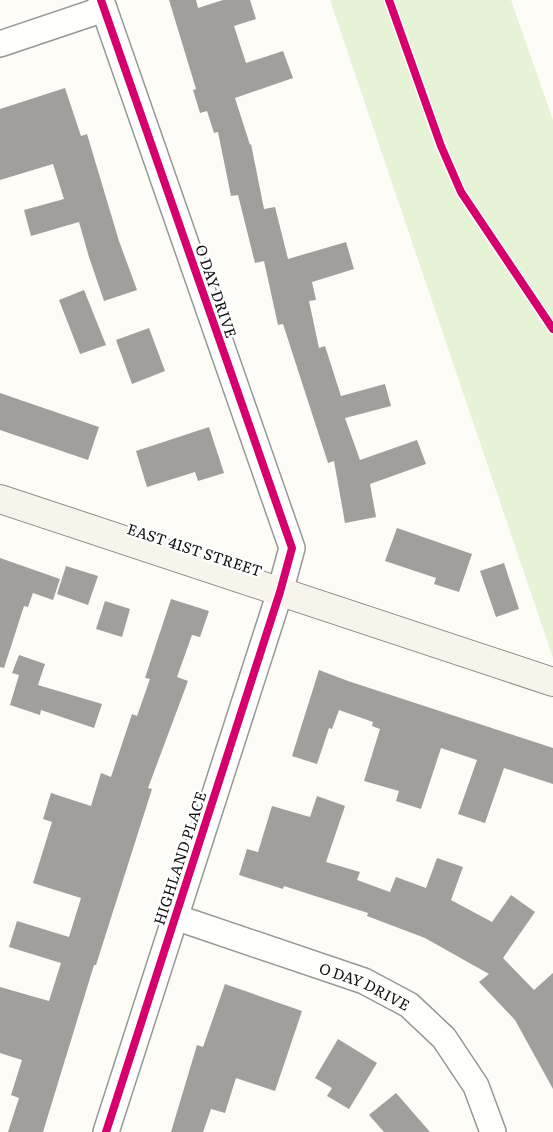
<svg xmlns="http://www.w3.org/2000/svg" width="553" height="1132" viewBox="0 0 553 1132" font-family="Literata,serif">
  <style>
    .green { fill: #e7f3d7 }
    .building { fill: #a19f9c }
    .lines { fill: none; stroke-linecap: round; stroke-linejoin: round }
    .street-casing { stroke: #979795; stroke-width: 28 }
    .secondary-casing { stroke: #8e8d8b; stroke-width: 30 }
    .street { stroke: #fffffe; stroke-width: 25 }
    .secondary { stroke: #f6f4eb; stroke-width: 28 }
    .cycleway-casing { stroke: #fff; stroke-width: 11 }
    .cycleway { stroke: #d6006c; stroke-width: 8 }
    .labels { text-anchor: middle; dominant-baseline: central; stroke-width: 5; stroke-linejoin: round; paint-order: stroke }
    .street-label { font-size: 15px; fill: #111; stroke: #fff }
  </style>
  <rect width="100%" height="100%" fill="#fdfcf7"/>
  <polygon class="green" points="330,0 511,0 553,120 553,658"/>
  <g class="building">
    <polygon points="169,0 196,0 198,8 223,0 250,0 256,19 234,26 246,63 283,51 293,78 235,98 250,145 251,144 264,209 275,207 288,259 346,242 354,269 312,282 316,300 309,301 319,348 325,346 341,396 385,384 391,406 345,418 360,460 417,440 426,464 370,484 376,517 345,523 334,461 328,463 283,324 278,325 264,261 255,263 238,195 231,196 218,132 214,133 207,111 200,113 193,90 196,89"/>
    <polygon points="65,88 81,136 87,134 119,241 137,290 104,301 89,257 79,222 31,236 24,210 64,199 53,164 0,180 0,109"/>
    <polygon points="84,290 106,345 80,354 59,300"/>
    <polygon points="149,328 165,371 132,384 116,340"/>
    <polygon points="0,393 99,427 88,460 0,430"/>
    <polygon points="209,427 224,473 198,481 195,472 147,487 136,451"/>
    <polygon points="397,528 472,554 459,592 434,584 436,578 385,561"/>
    <polygon points="0,558 60,579 53,600 33,593 28,607 24,606 4,668 0,667"/>
    <polygon points="504,563 519,609 496,617 480,571"/>
    <polygon points="66,566 98,576 88,605 57,594"/>
    <polygon points="171,599 209,611 200,637 192,635 177,677 188,681 148,788 152,789 96,965 94,965 43,1132 8,1132 19,1098 11,1095 22,1060 0,1053 0,987 49,1001 61,963 9,947 17,921 69,937 81,898 33,883 52,822 43,819 51,793 91,806 101,773 111,777 132,714 137,716 150,679 145,678"/>
    <polygon points="105,601 130,609 122,637 96,629"/>
    <polygon points="19,655 45,664 38,685 102,704 94,728 41,710 40,715 10,705 19,675 12,673"/>
    <polygon points="319,670 348,681 553,748 553,784 504,768 485,823 458,814 477,760 441,748 421,809 396,801 399,791 364,781 380,729 372,726 373,722 339,710 332,729 329,728 317,764 292,756"/>
    <polygon points="317,796 345,806 326,862 360,872 357,880 390,892 396,877 426,888 437,858 463,867 451,900 492,922 511,895 535,912 503,958 534,990 553,973 553,1089 515,1020 479,982 489,974 425,938 367,916 368,913 284,886 283,889 239,875 247,849 258,852 272,806 310,817"/>
    <polygon points="225,984 302,1011 275,1091 236,1078 225,1113 211,1109 203,1132 171,1132 197,1045 203,1047"/>
    <polygon points="338,1039 377,1063 349,1109 327,1096 332,1088 315,1078"/>
    <polygon points="396,1093 430,1132 384,1132 369,1115"/>
  </g>
  <g class="lines">
    <g class="street-casing">
      <g id="street">
        <polyline points="101,0 292,548 280,592 106,1132"/>
        <polyline points="0,44 104,9"/>
        <path id="s1" d="M175,917l189,64 45,24 35,33 32,48 17,46"/>
      </g>
    </g>
    <g class="secondary-casing">
      <polyline id="secondary" points="0,499 553,682"/>
    </g>
    <use href="#street" class="street"/>
    <use href="#secondary" class="secondary"/>
    <g class="cycleway-casing">
      <g id="cycleway">
        <polyline points="101,0 292,548 280,592 106,1132"/>
        <polyline points="389,0 441,146 461,192 553,329"/>
      </g>
    </g>
    <use href="#cycleway" class="cycleway"/>
  </g>
  <g class="labels">
    <g class="street-label">
      <text transform="translate(217 291) rotate(71)">O DAY DRIVE</text>
      <text transform="translate(195 549) rotate(18)">EAST 41ST STREET</text>
      <text transform="translate(179 858) rotate(-72)">HIGHLAND PLACE</text>
      <text stroke="none"><textPath href="#s1" startOffset="202">O DAY DRIVE</textPath></text>
    </g>
  </g>
</svg>
